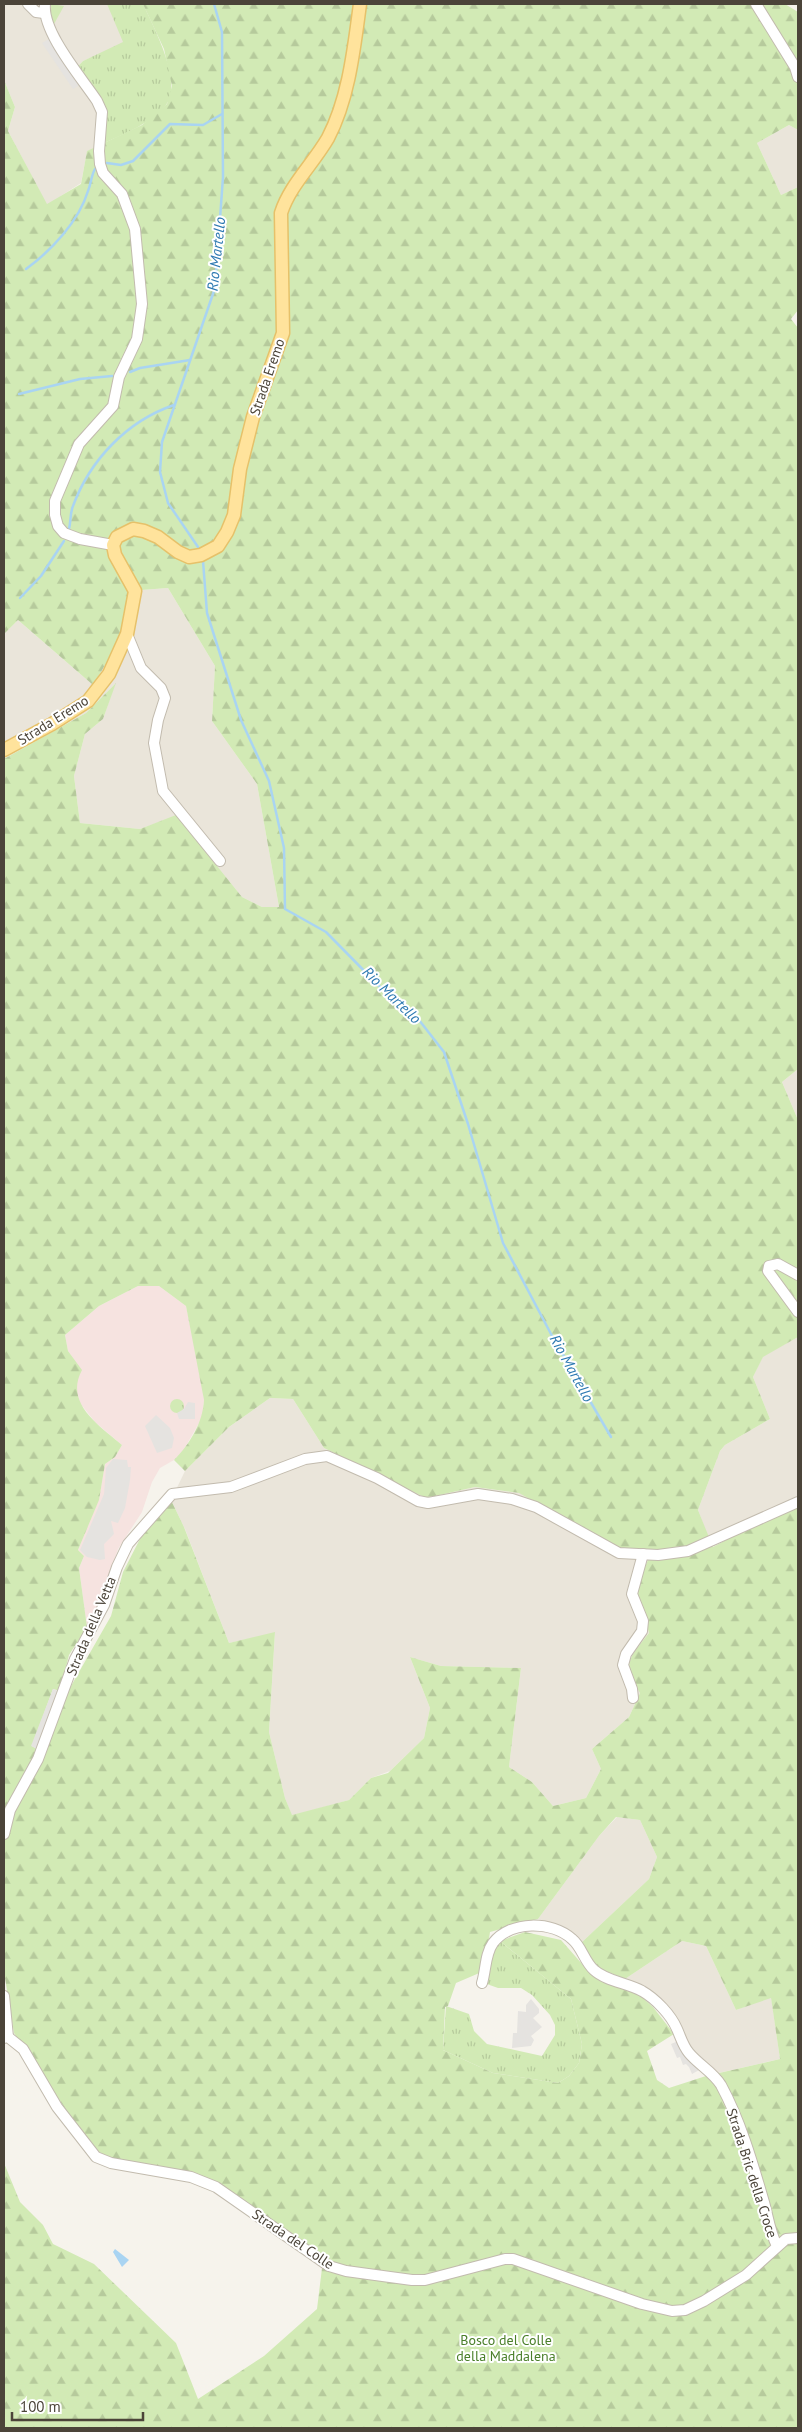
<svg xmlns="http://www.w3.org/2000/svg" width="802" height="2432" viewBox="0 0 802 2432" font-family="'PT Sans',sans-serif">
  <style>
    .residential { fill: #eae5da }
    .medical { fill: #f6e3e0 }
    .grass { fill: url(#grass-tufts) }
    .forest { fill: url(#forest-firs); fill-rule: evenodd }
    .garden { fill: #d2eab5 }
    .parking { fill: #e5e3e0 }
    .water { fill: #a9d4f2 }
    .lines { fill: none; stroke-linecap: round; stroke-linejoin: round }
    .stream { stroke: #a9d4f2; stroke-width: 2.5 }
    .minor-casing { stroke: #c2bbae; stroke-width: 12 }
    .major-casing { stroke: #e6c16a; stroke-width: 15 }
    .minor { stroke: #fff; stroke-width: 10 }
    .major { stroke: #ffe39c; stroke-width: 12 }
    .labels { text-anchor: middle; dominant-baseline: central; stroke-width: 4; stroke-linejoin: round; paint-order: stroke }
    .street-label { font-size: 14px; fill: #4b4439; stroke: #fff }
    .park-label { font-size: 14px; fill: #4a7f2a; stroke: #fff }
    .water-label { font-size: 15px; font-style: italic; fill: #2e7ab2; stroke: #fff }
  </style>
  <defs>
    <pattern id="grass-tufts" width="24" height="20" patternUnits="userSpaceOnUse" patternTransform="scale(1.25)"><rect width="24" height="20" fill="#d2eab5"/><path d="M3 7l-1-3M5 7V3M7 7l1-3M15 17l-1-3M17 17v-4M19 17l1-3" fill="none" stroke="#b6ca9c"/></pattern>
    <pattern id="forest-firs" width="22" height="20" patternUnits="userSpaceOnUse" patternTransform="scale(1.25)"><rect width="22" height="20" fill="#d2eab5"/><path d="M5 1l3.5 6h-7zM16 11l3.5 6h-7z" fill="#b6ca9c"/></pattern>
  </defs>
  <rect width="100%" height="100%" fill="#f6f3ec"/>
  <g class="residential">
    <polygon points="4,4 143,4 155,30 83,61 78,66 100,112 98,146 87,152 81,183 47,205 8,131 15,107 4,80"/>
    <polygon points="789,125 798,130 798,187 781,195 757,143"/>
    <polygon points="168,588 215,666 212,721 257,784 279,907 262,907 242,897 176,816 140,829 80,823 74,776 85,734 103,719 115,684 86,713 4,759 4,634 18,620 93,685 128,610 128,591"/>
    <polygon points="798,1069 798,1120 782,1082"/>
    <polygon points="798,1337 798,1508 754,1525 712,1547 698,1510 720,1451 725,1445 770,1419 753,1377 763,1356"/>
    <polygon points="270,1398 293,1399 324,1448 426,1498 475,1487 520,1493 568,1521 649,1558 640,1577 649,1633 630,1657 640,1693 629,1717 592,1749 601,1769 586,1798 553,1806 532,1782 509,1767 521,1668 441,1666 410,1657 430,1708 424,1738 390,1771 371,1778 349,1800 292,1816 285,1798 269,1732 275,1633 229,1643 185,1529 171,1500 185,1471 229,1427"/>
    <polygon points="617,1817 640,1820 657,1857 649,1879 581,1943 560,1925 538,1919 599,1836"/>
    <polygon points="682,1941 706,1946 736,2010 771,1997 780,2059 714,2074 691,2050 654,1997 625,1979"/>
  </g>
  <polygon class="medical" points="138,1286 159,1286 186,1306 201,1376 204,1400 203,1416 183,1451 174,1460 160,1468 152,1482 142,1512 118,1549 103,1594 87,1627 79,1568 84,1556 78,1550 99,1499 105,1464 115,1457 122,1445 95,1422 76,1398 76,1380 81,1370 68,1351 65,1335 99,1306"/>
  <g class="grass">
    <path d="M107,4h36c10,22 41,79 23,101 -16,19 -40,28 -62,38l2,-20 -28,-57 5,-5 40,-19z"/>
    <circle cx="177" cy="1406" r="7"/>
    <polygon points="500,1941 571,1999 582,2044 579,2063 569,2076 558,2083 493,2073 443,2050 446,2006 469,2014 474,2031 487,2044 542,2056 555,2035 555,2025 550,2015 532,1995 521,1988 498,1988 484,1983 492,1953"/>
  </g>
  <path class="forest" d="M143,4h642l13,8v64l-2,2 2,8v44l-9,-5 -32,18 24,52 17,-8v123l-7,9 7,9v741l-16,13 16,38v217l-35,20 -10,20 17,42 -45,26 -5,6 -22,59 15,37 41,-22 44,-17v920h-794v-265l16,39 23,23 10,19 41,20 82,79 22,56 66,-43 53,-47 6,-49 -123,-85 -96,-18 -23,-25 -67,-99 -10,-61v-1213l82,-46 30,-30 -13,36 -18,15 -11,42 6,47 60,6 36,-14 66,82 20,10h17l-22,-123 -45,-63 3,-55 -47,-78 -40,3c-1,36 -16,64 -35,94l-75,-65 -14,14v-554l11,27 -7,24 39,73 34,-20 6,-33 55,-26 25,-21 5,-18 -8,-37zM138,1286h21l27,20 18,94c-1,22 -14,44 -30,60l11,11 44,-44 41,-29 23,1 31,49 102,50 49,-11 44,6 99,56 31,9 -9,19 -2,17 11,39c-21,27 -27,29 -9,60l-11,24 -37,32 9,20 -15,29 -33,8 -21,-24 -23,-15 12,-99 -80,-2 -31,-9 20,51 -6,30 -36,35 -17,5 -22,22 -57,15 -7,-17 -16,-66 6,-100 -46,11 -45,-116 -13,-27 -29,35 -19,37 -12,44 -44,77 -22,61 -13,-8 21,-57 7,2 9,-36 18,-28 -8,-59 5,-12 -6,-6 21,-50 6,-36 10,-7 7,-12c-23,-20 -58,-42 -40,-75l-14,-19 -3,-16 34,-29zM616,1817l24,3 17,37 -8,22 -68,64 15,24 29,12 57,-38 24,5 30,64 35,-12 9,61 -74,17 -37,12 -12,-8 -10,-29 27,-17 -21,-27 -27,-24 -36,-10 -29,-33 -36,-8 -25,9 71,58 11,45 -3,19 -10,13 -11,7 -65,-10 -50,-23 2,-43 3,-1 8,-23 28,-12 6,-39 48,-13 61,-83z"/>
  <polygon class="garden" points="51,4 64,6 54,24 51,20"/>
  <g class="parking">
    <polygon points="49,39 81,84 73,89 42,43"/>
    <polygon points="188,1402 195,1403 195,1419 179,1419 177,1413 184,1409"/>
    <polygon points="156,1415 170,1428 174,1438 172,1448 157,1453 145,1426"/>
    <polygon points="113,1459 127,1460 128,1467 131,1467 130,1480 125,1508 118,1523 111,1521 114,1534 104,1544 105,1559 100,1560 87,1557 80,1550 104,1494 106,1468"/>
    <polygon points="53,1689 64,1693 41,1751 31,1746"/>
    <polygon points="531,1999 539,2009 539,2013 533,2018 542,2027 531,2036 534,2040 531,2046 512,2048 513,2033 517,2033 518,2011 526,2012 526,2005"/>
    <polygon points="678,2041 701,2069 692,2074 689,2067 686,2064 683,2065 680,2057 677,2058 671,2044"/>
  </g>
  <polygon class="water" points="115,2249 129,2260 122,2267 113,2252"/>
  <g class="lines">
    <g class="stream">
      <polyline points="107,163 121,165 133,161 170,124 203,125 222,114"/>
      <path d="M26,269c25,-18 53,-48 62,-78 3,-7 3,-15 7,-22"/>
      <polyline points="130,372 140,368 190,360"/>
      <polyline points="19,394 80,379 112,376"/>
      <path d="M69,529c2,-8 1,-16 4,-23 17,-46 54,-85 101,-101"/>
      <polyline points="198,547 168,503 160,472 162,442 215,288 223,177 222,32 214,4"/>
      <polyline points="203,561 207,613 241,720 269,781 284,848 285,909 326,932 381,988 419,1020 444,1052 468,1124 503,1243 551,1334 611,1437"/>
      <polyline points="20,598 41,576 64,541"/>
    </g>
    <g class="minor-casing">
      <g id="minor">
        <polyline points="28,4 36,12 44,13"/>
        <path d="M45,4c-3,28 36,73 52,97l5,11 -3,39 1,13 3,9 19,21 13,35 7,75 -5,35 -18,38 -6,29 -34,38 -24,57v14l3,11 6,7 16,6 33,6"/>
        <polyline points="756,4 795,67 798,77"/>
        <polyline points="127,634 141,668 161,688 165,698 158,720 154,743 163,791 220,861"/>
        <polyline points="798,1275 778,1264 769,1266 768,1271 798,1312"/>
        <polyline points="633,1698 632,1689 623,1665 626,1654 642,1631 643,1621 632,1594 643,1554"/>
        <polyline points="4,1834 10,1810 38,1759 75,1659 104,1605 117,1567 128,1544 172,1494 231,1487 305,1459 327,1456 377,1478 418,1501 428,1503 478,1494 512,1499 536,1507 619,1553 658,1555 688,1551 798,1502"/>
        <path d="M482,1983c4,-13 3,-29 11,-40 18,-23 59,-22 79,-4 10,8 12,22 22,31 12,11 33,13 48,21 14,8 29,24 35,38 4,9 6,17 12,24 10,12 24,19 32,32 19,35 31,76 42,114 5,16 6,31 14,47"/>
        <polyline points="4,1996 8,2037"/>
        <polyline points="4,2038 8,2037 23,2049 57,2107 96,2157 111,2163 191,2177 216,2187 329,2266 346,2271 412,2280 425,2280 505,2259 513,2259 642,2304 672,2311 685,2310 704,2301 746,2275 786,2239 798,2238"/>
      </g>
    </g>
    <g class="major-casing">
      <path id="major" d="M4,750l48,-26 36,-23 21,-27 18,-40 8,-43 -20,-36 -2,-10 4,-8 16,-8 11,2 14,6 20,15 11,5 12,-2 17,-9 9,-14 7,-17 6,-46 13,-52 30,-84 -2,-120c9,-28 32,-49 47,-75 21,-40 26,-90 32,-134"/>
    </g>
    <use href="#minor" class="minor"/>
    <use href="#major" class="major"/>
  </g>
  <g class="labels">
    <g class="street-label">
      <text transform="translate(267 377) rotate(-71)">Strada Eremo</text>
      <text transform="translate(53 720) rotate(-32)">Strada Eremo</text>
      <text transform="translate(91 1626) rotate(-67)">Strada della Vetta</text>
      <text transform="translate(752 2173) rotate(72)">Strada Bric della Croce</text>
      <text transform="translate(293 2239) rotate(34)">Strada del Colle</text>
    </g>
    <g class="park-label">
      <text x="506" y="2340">Bosco del Colle<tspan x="506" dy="16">della Maddalena</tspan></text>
    </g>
    <g class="water-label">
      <text transform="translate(216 254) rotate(-84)">Rio Martello</text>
      <text transform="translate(392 995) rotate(44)">Rio Martello</text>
      <text transform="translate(572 1368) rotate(61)">Rio Martello</text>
    </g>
  </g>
  <rect width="802" height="2432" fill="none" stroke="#4b4439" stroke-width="10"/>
  <path d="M12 2412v8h131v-8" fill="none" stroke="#4b4439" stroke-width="2.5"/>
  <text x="20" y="2412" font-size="15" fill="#4b4439" stroke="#ffffff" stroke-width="4" paint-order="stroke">100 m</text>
</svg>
